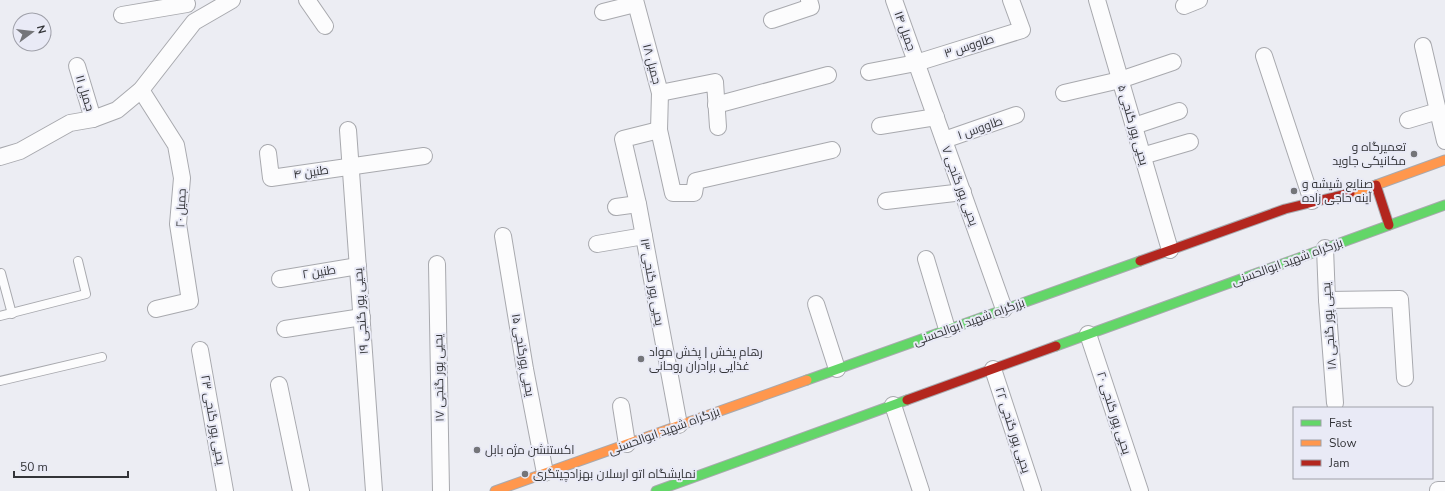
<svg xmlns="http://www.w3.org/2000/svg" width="1445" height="491" viewBox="0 0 1445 491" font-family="'Nunito Sans',Cairo,sans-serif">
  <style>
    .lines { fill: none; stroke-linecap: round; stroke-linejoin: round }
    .lane-casing { stroke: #a8a9ae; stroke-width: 10 }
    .street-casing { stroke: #a8a9ae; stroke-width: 18 }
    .fast-casing { stroke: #a8a9ae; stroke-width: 11 }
    .slow-casing { stroke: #a8a9ae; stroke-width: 11 }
    .jam-casing { stroke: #a8a9ae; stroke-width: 11 }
    .lane { stroke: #fcfcfd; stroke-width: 8 }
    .street { stroke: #fcfcfd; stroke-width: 16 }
    .fast { stroke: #63d668; stroke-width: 9 }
    .slow { stroke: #ff974d; stroke-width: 9 }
    .jam { stroke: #b3261e; stroke-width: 9 }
    .poi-dot { fill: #747579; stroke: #e9eaf6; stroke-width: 1.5 }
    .labels { text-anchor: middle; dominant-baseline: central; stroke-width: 4; stroke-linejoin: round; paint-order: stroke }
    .street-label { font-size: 12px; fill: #333438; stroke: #e9eaf6 }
    .poi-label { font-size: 12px; fill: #333438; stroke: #e9eaf6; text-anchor: start }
  </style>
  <rect width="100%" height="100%" fill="#ecedf3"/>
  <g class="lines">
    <g class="lane-casing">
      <g id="lane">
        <polyline points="1,273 12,314"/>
        <polyline points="0,316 86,294 78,261"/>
        <polyline points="0,381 102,357"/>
      </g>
    </g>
    <g class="street-casing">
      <g id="street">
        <polyline points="307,0 325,26"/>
        <polyline points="635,0 660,93 659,130 673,193 694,193 696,181 832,150"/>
        <polyline points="894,0 1004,309"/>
        <polyline points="1097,0 1170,250"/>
        <polyline points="1184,6 1199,0"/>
        <polyline points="603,12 635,4"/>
        <polyline points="122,15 187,4"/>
        <polyline points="772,20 811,7 809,0"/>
        <polyline points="1423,46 1445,141"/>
        <polyline points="1264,56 1312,201"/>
        <polyline points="77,66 93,119"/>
        <polyline points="869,72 916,63 1022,30 1011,0"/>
        <polyline points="141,90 176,145 182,178 178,224 190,301 156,309"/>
        <polyline points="660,93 715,82 718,127"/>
        <polyline points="1064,93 1120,80 1173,62"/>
        <polyline points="716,105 828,75"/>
        <polyline points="1408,120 1438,111"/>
        <polyline points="880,126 936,117"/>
        <polyline points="1134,126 1179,111"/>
        <polyline points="348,130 374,491"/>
        <polyline points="659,130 623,139 638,204 679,425"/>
        <polyline points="944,140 1016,115"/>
        <polyline points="268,153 271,178 424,156"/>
        <polyline points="1142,156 1190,142"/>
        <polyline points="0,157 20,151 70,123 93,119 117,110 141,90 194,22 232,0"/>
        <polyline points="886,201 963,192"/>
        <polyline points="616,207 638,204"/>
        <polyline points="503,236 525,369 545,473"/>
        <polyline points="597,244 644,236"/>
        <polyline points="1325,248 1327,300 1335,403"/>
        <polyline points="926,259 947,329"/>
        <polyline points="437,264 441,491"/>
        <polyline points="280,279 358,266"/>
        <polyline points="1327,300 1400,299 1405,378"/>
        <polyline points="816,304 837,369"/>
        <polyline points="285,329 362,317"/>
        <polyline points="1088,334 1140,491"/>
        <polyline points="200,350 225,491"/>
        <polyline points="993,369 1033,491"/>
        <polyline points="279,385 301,491"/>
        <polyline points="893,405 921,491"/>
        <polyline points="621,406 627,444"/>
        <polyline points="1438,490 1445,490"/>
      </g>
    </g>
    <g class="fast-casing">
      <g id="fast">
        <polyline points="1056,346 1445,205"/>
        <polyline points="807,380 1140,261"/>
        <polyline points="656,491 907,400"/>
      </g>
    </g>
    <g class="slow-casing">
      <g id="slow">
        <polyline points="1350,193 1365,189 1445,160"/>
        <polyline points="495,491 807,380"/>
      </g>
    </g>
    <g class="jam-casing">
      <g id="jam">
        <polyline points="1376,185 1389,225"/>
        <polyline points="1140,261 1285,209 1350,193"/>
        <polyline points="907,400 1056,346"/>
      </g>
    </g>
    <use href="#lane" class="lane"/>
    <use href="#street" class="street"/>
    <use href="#fast" class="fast"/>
    <use href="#slow" class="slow"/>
    <use href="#jam" class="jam"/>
  </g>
  <g class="poi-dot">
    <circle cx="1414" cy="154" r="4"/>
    <circle cx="1294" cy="191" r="4"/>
    <circle cx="641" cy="359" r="4"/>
    <circle cx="477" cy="450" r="4"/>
    <circle cx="525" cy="474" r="4"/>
  </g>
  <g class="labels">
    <g class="street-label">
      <text transform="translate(905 31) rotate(70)">جمیل ۱۴</text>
      <text transform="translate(969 46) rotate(-18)">طاووس ۳</text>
      <text transform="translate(652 64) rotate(75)">جمیل ۱۸</text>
      <text transform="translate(85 93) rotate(73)">جمیل ۱۱</text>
      <text transform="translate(1133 125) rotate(74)">یحیی پور گنجی ۵</text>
      <text transform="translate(980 128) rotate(-19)">طاووس ۱</text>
      <text transform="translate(311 172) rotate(-8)">طنین ۴</text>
      <text transform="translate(960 186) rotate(70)">یحیی پور گنجی ۷</text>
      <text transform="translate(181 208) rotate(-88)">جمیل ۲۰</text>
      <text transform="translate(1287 262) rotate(-20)">بزرگراه شهید ابوالحسنی</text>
      <text transform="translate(319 272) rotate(-9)">طنین ۲</text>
      <text transform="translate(652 282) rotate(80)">یحیی پور گنجی ۱۳</text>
      <text transform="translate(361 311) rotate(-94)">یحیی پور گنجی ۱۹</text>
      <text transform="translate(969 322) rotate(-20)">بزرگراه شهید ابوالحسنی</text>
      <text transform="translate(1329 326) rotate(-94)">یحیی پور گنجی ۱۸</text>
      <text transform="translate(523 355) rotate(80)">یحیی پورگنجی ۱۵</text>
      <text transform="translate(439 378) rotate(-91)">یحیی پور گنجی ۱۷</text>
      <text transform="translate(1114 413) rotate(72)">یحیی پور گنجی ۲۰</text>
      <text transform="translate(213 420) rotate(80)">یحیی پور گنجی ۲۳</text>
      <text transform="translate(1013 430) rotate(72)">یحیی پور گنجی ۲۲</text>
      <text transform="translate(664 431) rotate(-20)">بزرگراه شهید ابوالحسنی</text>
    </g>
    <g class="poi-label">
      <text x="1406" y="147" text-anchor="end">تعمیرگاه و<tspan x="1406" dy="14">مکانیکی جاوید</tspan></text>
      <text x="1302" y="184">صنایع شیشه و<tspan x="1302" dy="14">آینه حاجی زاده</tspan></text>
      <text x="649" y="352">رهام پخش | پخش مواد<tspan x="649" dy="14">غذایی برادران روحانی</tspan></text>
      <text x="485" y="450">اکستنشن مژه بابل</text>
      <text x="533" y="474">نمایشگاه اتو ارسلان بهزادچیتگری</text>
    </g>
  </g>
  <rect x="1293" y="407" width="140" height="72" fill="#e9eaf6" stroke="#a0a1aa"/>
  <rect x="1301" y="420" width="20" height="6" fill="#63d668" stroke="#a0a1aa"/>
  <text x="1329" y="427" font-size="12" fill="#333438">Fast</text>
  <rect x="1301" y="440" width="20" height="6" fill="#ff974d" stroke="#a0a1aa"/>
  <text x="1329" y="447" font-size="12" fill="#333438">Slow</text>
  <rect x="1301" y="460" width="20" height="6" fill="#b3261e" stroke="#a0a1aa"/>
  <text x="1329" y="467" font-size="12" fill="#333438">Jam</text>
  <g transform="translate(32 32) rotate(75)"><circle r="19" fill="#e9eaf6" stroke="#a0a1aa"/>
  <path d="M0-3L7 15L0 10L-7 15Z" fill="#747579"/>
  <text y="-6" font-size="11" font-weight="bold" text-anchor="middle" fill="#333438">N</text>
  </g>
  <path d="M14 471v6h114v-6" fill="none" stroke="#333438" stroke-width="2"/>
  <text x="20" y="471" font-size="12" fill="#333438" stroke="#e9eaf6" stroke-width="3" paint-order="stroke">50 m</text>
</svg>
